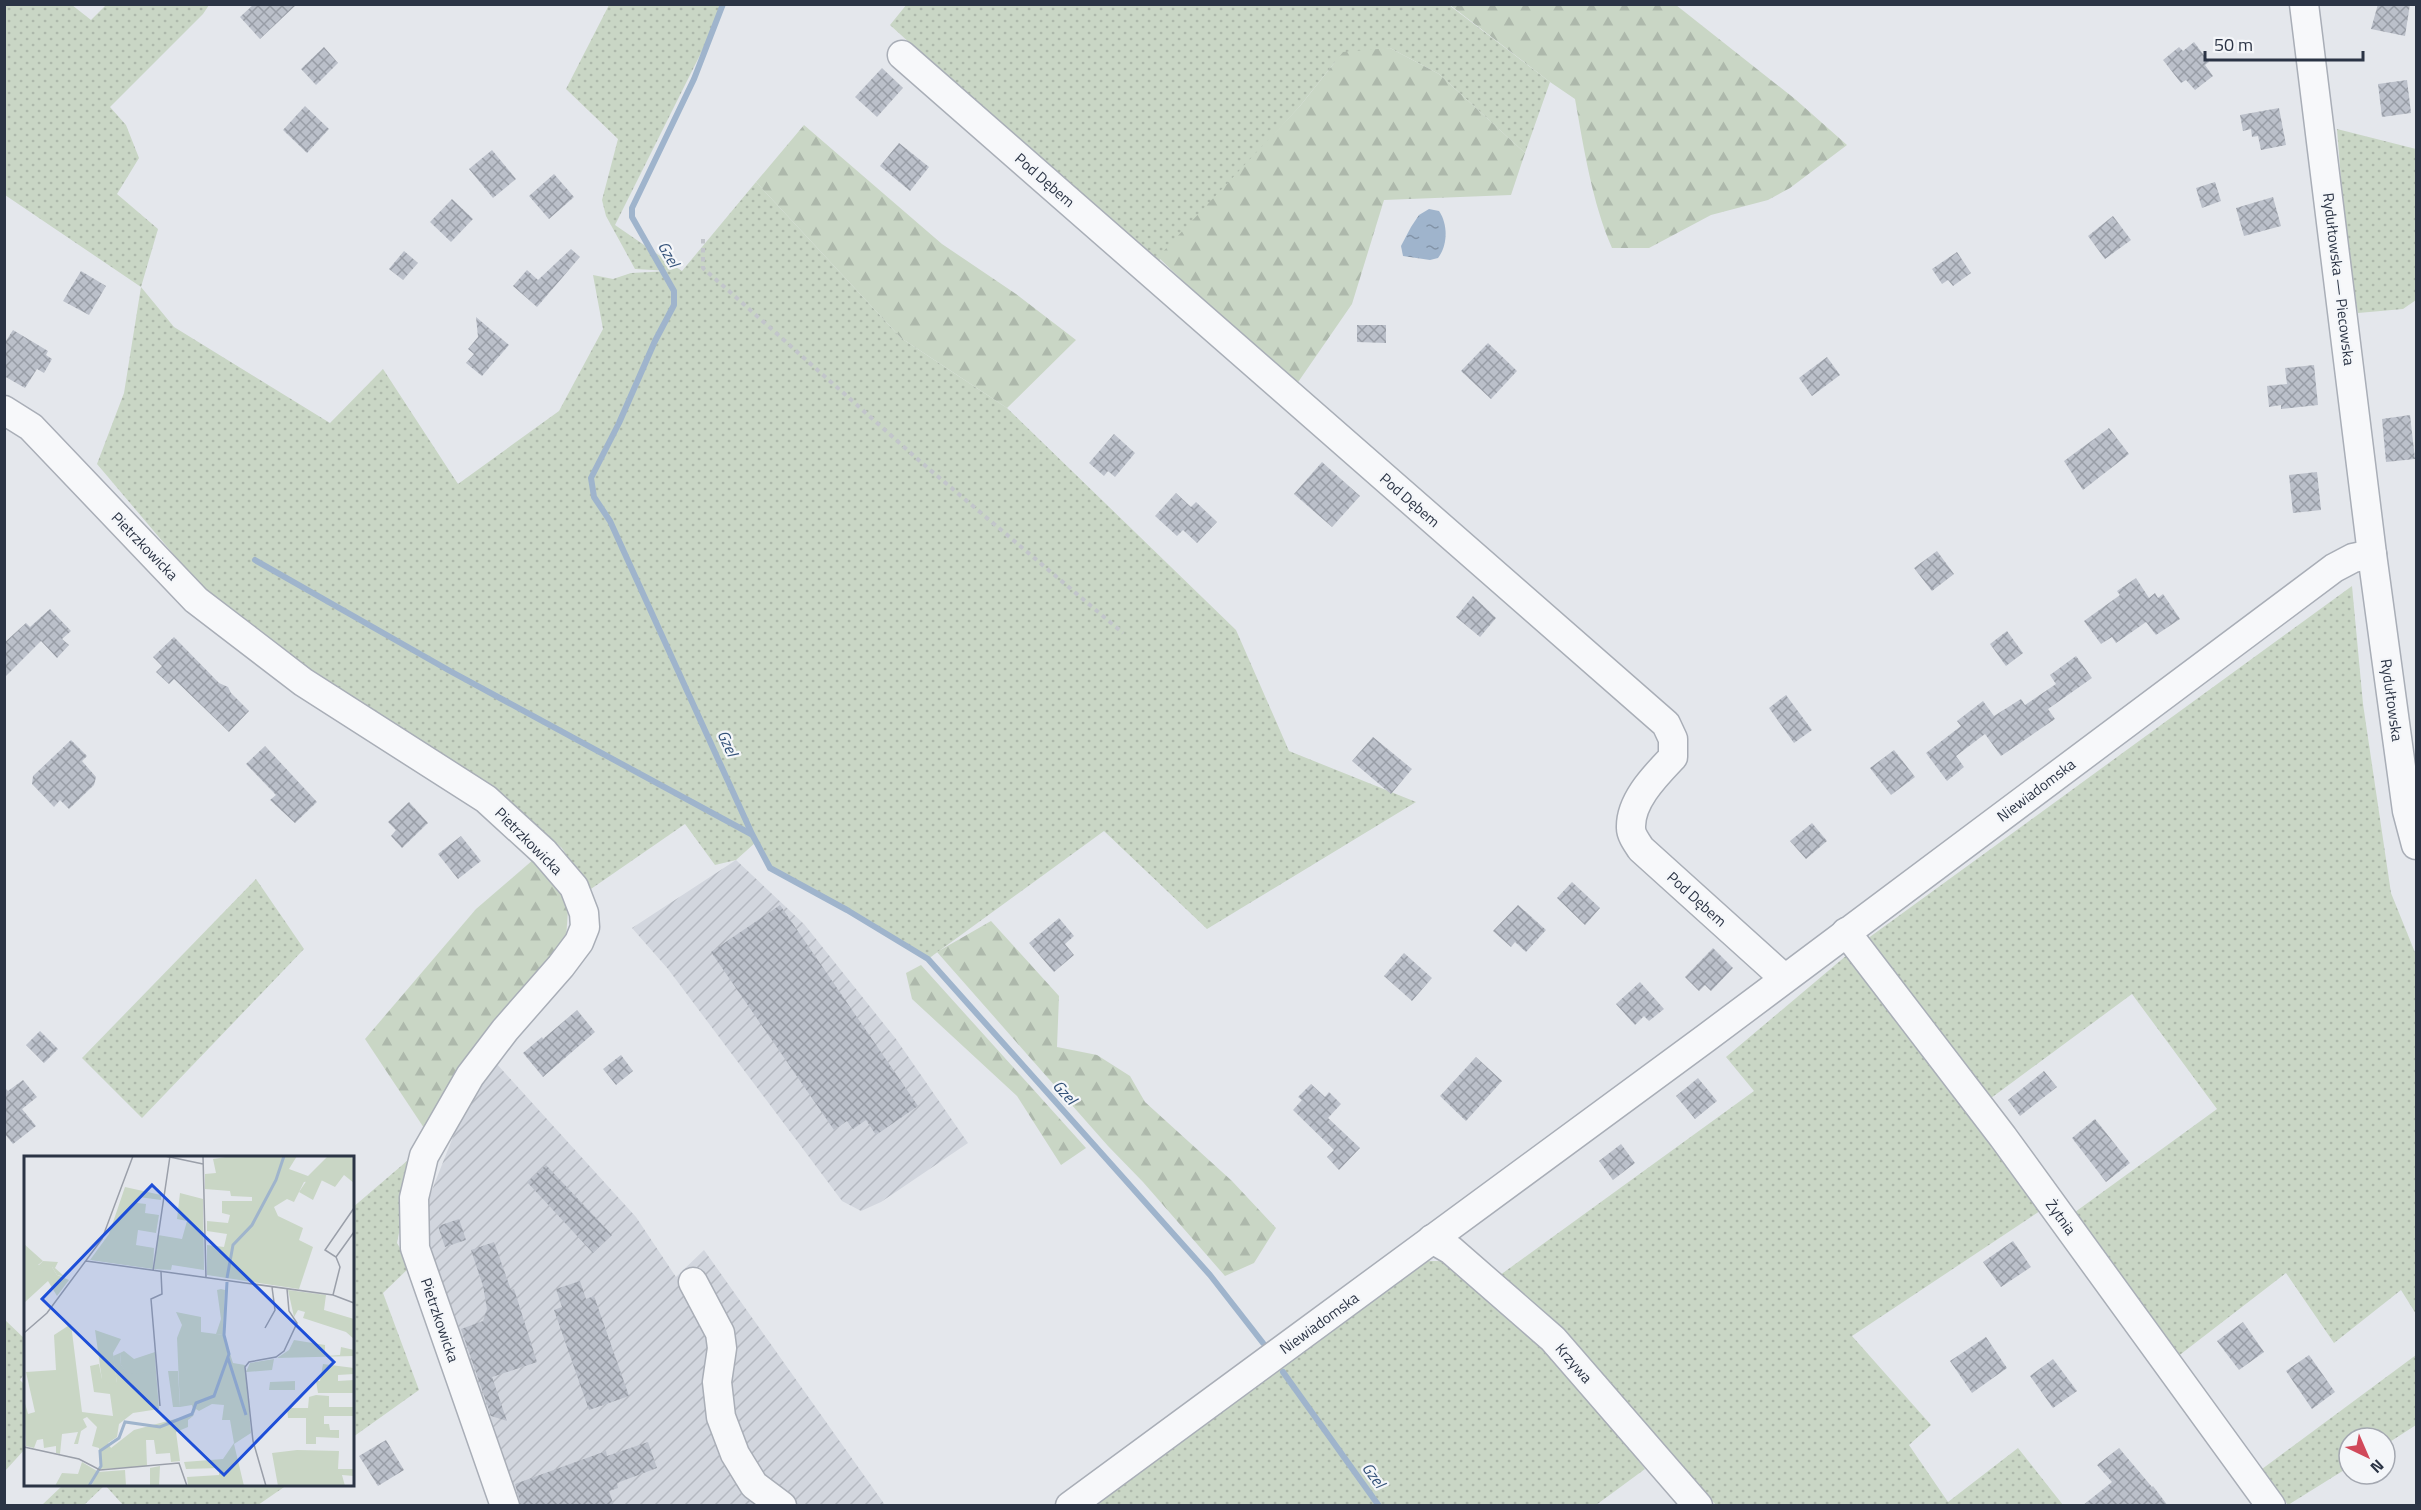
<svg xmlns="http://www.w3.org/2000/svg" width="2421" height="1510" viewBox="0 0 2421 1510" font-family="'Titillium Web',sans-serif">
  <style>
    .industrial { fill: url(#industrial-furrows) }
    .green { fill: url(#green-dots) }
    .forest { fill: url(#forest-firs) }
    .water { fill: url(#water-ripples) }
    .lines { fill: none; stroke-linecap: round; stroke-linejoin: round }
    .stream { stroke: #9fb4cc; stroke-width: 6 }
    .building { fill: url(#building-cross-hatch) }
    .minor-casing { stroke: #a9aeb7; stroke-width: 31 }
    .path { stroke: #c2c5cb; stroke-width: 4; stroke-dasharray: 4.5 4.5; stroke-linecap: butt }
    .minor { stroke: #f7f8fa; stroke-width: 28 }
    .labels { text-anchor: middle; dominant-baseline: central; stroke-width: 4.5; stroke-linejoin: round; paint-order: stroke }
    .street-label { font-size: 15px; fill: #2b3445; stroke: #f4f6f9 }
    .water-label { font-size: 16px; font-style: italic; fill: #34527a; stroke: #f4f6f9 }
    .inset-river { fill: none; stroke: #9fb4cc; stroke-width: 3 }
    .inset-road { fill: none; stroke: #9a9fa9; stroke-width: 1.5 }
    .view { fill: #1d4ed8; fill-opacity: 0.15; stroke: #1d4ed8; stroke-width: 3 }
    .inset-edge { fill: none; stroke: #2b3445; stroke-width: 3 }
  </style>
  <defs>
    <pattern id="industrial-furrows" width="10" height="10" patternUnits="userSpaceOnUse" patternTransform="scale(1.5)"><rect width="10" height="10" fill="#d2d6de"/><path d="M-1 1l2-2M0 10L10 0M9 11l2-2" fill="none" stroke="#b4b8c0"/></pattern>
    <pattern id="green-dots" width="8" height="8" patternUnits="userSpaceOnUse" patternTransform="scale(1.5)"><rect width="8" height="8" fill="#c9d6c5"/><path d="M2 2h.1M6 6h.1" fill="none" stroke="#adb8ab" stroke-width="1.8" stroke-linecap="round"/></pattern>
    <pattern id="forest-firs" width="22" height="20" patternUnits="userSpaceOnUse" patternTransform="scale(1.5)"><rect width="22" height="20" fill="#c9d6c5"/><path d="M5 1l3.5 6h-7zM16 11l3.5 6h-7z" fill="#adb8ab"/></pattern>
    <pattern id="water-ripples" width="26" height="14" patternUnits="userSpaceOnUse" patternTransform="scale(1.5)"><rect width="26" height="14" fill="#9fb4cc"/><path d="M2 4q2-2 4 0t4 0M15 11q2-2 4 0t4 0" fill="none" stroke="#8293a7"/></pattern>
    <pattern id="building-cross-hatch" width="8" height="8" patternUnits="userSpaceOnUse" patternTransform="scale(1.5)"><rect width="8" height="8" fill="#bbc0ca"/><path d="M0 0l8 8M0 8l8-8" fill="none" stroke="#989da6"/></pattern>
  </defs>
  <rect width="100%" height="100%" fill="#e4e7ec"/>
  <g class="industrial">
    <polygon points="736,860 804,924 896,1039 968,1143 881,1202 861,1211 842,1201 668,969 632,928"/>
    <polygon points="495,1062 636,1217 676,1277 704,1250 885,1505 513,1505 435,1271 427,1228 428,1200 466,1104"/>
  </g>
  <g class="green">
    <polygon points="907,4 1449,5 1550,82 1525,153 1439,74 1390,48 1335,62 1300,106 1155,265 890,25"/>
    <polygon points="4,5 72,5 91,20 106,5 209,5 203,14 110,107 126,125 139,158 117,194 158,229 141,287 174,327 330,423 383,369 458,484 559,411 603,329 593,275 613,279 631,273 670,271 635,269 606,216 602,200 618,139 566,89 609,5 725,5 615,225 682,271 756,182 901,338 1007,408 1236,630 1289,751 1416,802 1207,929 1104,831 928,959 770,868 756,842 736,860 715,865 685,824 588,891 562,848 446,758 319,681 213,601 97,464 124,393 141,287 5,195"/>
    <polygon points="2337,129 2416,149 2416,300 2403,309 2358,313 2346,243"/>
    <polygon points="2352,586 2363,704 2391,893 2416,955 2416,1314 2401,1290 2334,1343 2286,1273 2177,1357 2071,1215 2217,1109 2132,994 1987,1101 1856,947"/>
    <polygon points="256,879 304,949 142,1118 82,1058"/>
    <polygon points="1847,955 2040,1211 1852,1336 1931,1425 1909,1445 1948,1502 2018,1448 2063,1505 1716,1505 1496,1278 1754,1091 1726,1057"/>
    <polygon points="414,1155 397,1243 411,1266 383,1293 419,1390 353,1437 352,1208"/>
    <polygon points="1428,1261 1446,1261 1532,1335 1598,1407 1645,1469 1596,1505 1094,1506"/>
    <polygon points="4,1319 26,1340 25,1373 20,1380 25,1385 25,1449 5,1471"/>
    <polygon points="2416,1355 2416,1425 2385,1445 2385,1438 2349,1438 2349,1467 2288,1505 2262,1469"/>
    <polygon points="63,1485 63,1484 105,1485 84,1505 42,1505"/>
    <polygon points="105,1485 287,1485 258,1505 123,1505"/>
  </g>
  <g class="forest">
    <path d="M1450,5h226l119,94 52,46 -57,43 -22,12 -57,15 -62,33h-37c-20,-46 -28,-99 -37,-149l-25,-17z"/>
    <polygon points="1390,48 1439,74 1525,153 1511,195 1384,200 1352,304 1294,388 1158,257 1300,106 1343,52"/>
    <polygon points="804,125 942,244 1016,294 1076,340 1007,408 901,338 756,182"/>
    <polygon points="534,859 558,883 568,910 566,939 424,1128 365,1039 476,909"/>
    <polygon points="991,921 1059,996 1057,1047 1097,1055 1130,1076 1145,1102 1232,1181 1276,1228 1254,1263 1225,1276 1143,1182 1108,1146 937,952"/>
    <polygon points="921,965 1086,1148 1061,1165 1017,1096 912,999 906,973"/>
  </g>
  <path class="water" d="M1429,209l10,2c9,13 9,34 -1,47l-8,2 -27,-4 -2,-10 10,-19 8,-12z"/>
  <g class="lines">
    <g class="stream">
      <polyline points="723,4 694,79 632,208 632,217 674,291 674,305 655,341 619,423 591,478 594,497 610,521 752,834 770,868 847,910 928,959 1210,1275 1263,1343"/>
      <polyline points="255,560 450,671 751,834"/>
      <polyline points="1283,1372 1379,1506"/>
    </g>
  </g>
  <g class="building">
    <polygon points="254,4 297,4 260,39 240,17"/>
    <polygon points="2378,4 2410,4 2405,36 2371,29"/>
    <polygon points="2194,42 2209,62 2205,65 2213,76 2195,90 2186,80 2181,83 2163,60 2179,47 2183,51"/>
    <polygon points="324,47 338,63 316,85 301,69"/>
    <polygon points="882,68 903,88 877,117 855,97"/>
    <polygon points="2407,80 2411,113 2382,117 2378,84"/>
    <polygon points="305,106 329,129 307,153 283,130"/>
    <polygon points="2279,108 2286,145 2261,150 2258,136 2252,137 2251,129 2243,131 2240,115"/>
    <polygon points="899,143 929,167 910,191 880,166"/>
    <polygon points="492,150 516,179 493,198 469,169"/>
    <polygon points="554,174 574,197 549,219 529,196"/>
    <polygon points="2215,182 2221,201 2202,208 2196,188"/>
    <polygon points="2273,197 2281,226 2244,236 2236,208"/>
    <polygon points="452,199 473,219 451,242 430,222"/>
    <polygon points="2113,216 2131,240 2105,259 2088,236"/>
    <polygon points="571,249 580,257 537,307 513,286 527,270 538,280"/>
    <polygon points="404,251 418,263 403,280 389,269"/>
    <polygon points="1957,252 1971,273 1953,286 1948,280 1942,284 1932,269"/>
    <polygon points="81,271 106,286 89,315 63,301"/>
    <polygon points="476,317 509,345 482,376 466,363 474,354 468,349 478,337"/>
    <polygon points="1357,325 1386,325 1386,343 1357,342"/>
    <polygon points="13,330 48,351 46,355 52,359 44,373 37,369 25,388 4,376 4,344"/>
    <polygon points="1488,343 1517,371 1491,399 1461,371"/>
    <polygon points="1827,357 1840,375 1812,396 1799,378"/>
    <polygon points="2314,365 2318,405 2281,409 2281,405 2269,407 2267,386 2287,384 2285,368"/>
    <polygon points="2410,415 2415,459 2386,462 2382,419"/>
    <polygon points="2109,428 2129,454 2083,490 2064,461"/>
    <polygon points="1114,434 1135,453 1115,477 1108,471 1104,476 1089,463"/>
    <polygon points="1322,462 1360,496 1332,527 1294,494"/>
    <polygon points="2317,472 2321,510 2293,513 2289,475"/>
    <polygon points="1176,493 1191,507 1196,502 1217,522 1197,543 1183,530 1177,536 1155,516"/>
    <polygon points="1937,551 1954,574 1932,591 1914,568"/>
    <polygon points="2136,578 2149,598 2155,593 2158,598 2163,594 2180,619 2156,635 2146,622 2116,643 2112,637 2101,644 2084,621 2120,595 2117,591"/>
    <polygon points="1473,596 1496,618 1480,637 1456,617"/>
    <polygon points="50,609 71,631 62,639 69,645 57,658 41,641 4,678 4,643 26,623 30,627"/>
    <polygon points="2007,631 2023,653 2006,666 1990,644"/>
    <polygon points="174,637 219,683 228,687 231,693 249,711 229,732 174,679 169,684 156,672 162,666 153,657"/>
    <polygon points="2076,656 2092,678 2048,709 2055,719 2001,756 1985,734 1956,756 1964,767 1947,781 1926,753 1961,726 1957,721 1983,701 1994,716 2021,699 2025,705 2056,684 2050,675"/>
    <polygon points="1786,695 1812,730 1794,743 1769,708"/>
    <polygon points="1373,737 1412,769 1391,794 1352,761"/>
    <polygon points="71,740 87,756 82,761 96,777 94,785 69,809 60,800 54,807 32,784 33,776"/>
    <polygon points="265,746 317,802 295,823 270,800 276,795 246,764"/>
    <polygon points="1894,750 1915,777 1891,795 1870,768"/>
    <polygon points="409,802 428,823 402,848 391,836 396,830 388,822"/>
    <polygon points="1812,823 1827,841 1806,859 1790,841"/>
    <polygon points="461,836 481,861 458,879 438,854"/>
    <polygon points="1572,882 1600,908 1585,925 1557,898"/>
    <polygon points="780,905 918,1106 876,1135 866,1120 853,1129 847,1121 834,1130 711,952"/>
    <polygon points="1518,905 1546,930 1526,952 1515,942 1511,947 1493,931"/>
    <polygon points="1059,918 1074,936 1065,944 1074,955 1054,972 1029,943"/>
    <polygon points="1713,948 1733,968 1711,991 1705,985 1699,991 1685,977"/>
    <polygon points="1404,953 1432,978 1412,1001 1384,976"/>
    <polygon points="1640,982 1664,1009 1649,1021 1644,1016 1635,1025 1616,1004"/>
    <polygon points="577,1010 595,1032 543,1077 523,1053 542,1037 543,1039"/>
    <polygon points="40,1031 58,1049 44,1063 26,1045"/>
    <polygon points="621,1055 633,1071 616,1085 603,1069"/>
    <polygon points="1476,1057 1502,1081 1466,1121 1440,1096"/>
    <polygon points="2044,1071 2057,1087 2020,1116 2008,1100"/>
    <polygon points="1698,1078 1717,1101 1695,1119 1676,1096"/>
    <polygon points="23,1080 37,1097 22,1109 36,1126 13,1144 4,1133 4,1087 8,1091"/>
    <polygon points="1311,1084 1325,1097 1329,1092 1341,1104 1328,1118 1360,1148 1339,1170 1327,1157 1334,1150 1293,1110 1302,1100 1298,1097"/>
    <polygon points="2095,1119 2130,1163 2106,1182 2072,1138"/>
    <polygon points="1621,1144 1635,1163 1613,1180 1599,1161"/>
    <polygon points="546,1165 612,1235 593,1253 527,1182"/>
    <polygon points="459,1219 466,1240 445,1247 438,1226"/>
    <polygon points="2013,1241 2031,1267 2001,1287 1983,1262"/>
    <polygon points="494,1242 511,1290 514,1289 537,1362 492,1377 507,1421 491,1416 461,1329 483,1321 487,1309 483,1286 471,1250"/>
    <polygon points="580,1281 586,1299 594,1296 629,1396 589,1410 554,1310 562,1307 556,1289"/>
    <polygon points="2243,1322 2264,1352 2239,1370 2217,1341"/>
    <polygon points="1986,1337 2007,1368 1972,1393 1950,1361"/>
    <polygon points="2309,1355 2335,1392 2312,1409 2286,1371"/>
    <polygon points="2053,1359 2077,1391 2053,1408 2030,1376"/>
    <polygon points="386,1440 404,1470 378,1486 359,1456"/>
    <polygon points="648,1442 657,1468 617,1483 618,1488 609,1491 614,1506 521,1506 515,1484 606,1451 607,1456"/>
    <polygon points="2119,1448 2152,1487 2153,1486 2168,1506 2082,1506 2112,1482 2097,1465"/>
  </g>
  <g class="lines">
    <g class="minor-casing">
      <g id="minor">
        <polyline points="2304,4 2372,554 2407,811 2416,845"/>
        <path d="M902,55l764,669 7,15v18c-18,19 -43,44 -42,71 0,7 6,15 10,21l143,129"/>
        <polyline points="4,410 31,427 196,600 303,682 486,799 544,852 574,887 584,913 585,927 579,942 561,966 505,1030 470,1076 424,1156 414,1198 415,1248 505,1506"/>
        <polyline points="1846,932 2003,1137 2271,1506"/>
        <polyline points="1432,1239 1451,1250 1553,1339 1698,1506"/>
        <polyline points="693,1282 720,1333 722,1348 717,1382 721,1417 735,1454 754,1485 782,1506"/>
        <polyline points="1070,1506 1706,1038 2334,568 2353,558 2372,554"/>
      </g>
    </g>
    <polyline class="path" points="703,239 703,268 922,463 1123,633"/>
    <use href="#minor" class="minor"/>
  </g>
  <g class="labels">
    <g class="street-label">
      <text transform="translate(1045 180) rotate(41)">Pod Dębem</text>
      <text transform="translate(2339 279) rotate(83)">Rydułtowska — Piecowska</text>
      <text transform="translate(1410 500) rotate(41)">Pod Dębem</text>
      <text transform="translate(145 546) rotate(46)">Pietrzkowicka</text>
      <text transform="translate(2392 700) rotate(82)">Rydułtowska</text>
      <text transform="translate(2036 790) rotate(-37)">Niewiadomska</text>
      <text transform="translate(529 841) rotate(45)">Pietrzkowicka</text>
      <text transform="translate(1697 899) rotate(42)">Pod Dębem</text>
      <text transform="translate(2061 1217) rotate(54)">Żytnia</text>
      <text transform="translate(440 1320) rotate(71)">Pietrzkowicka</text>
      <text transform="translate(1319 1323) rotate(-36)">Niewiadomska</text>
      <text transform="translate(1574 1363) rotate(49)">Krzywa</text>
    </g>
    <g class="water-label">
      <text transform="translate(669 254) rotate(60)">Gzel</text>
      <text transform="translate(728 743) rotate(65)">Gzel</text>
      <text transform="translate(1065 1092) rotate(48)">Gzel</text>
      <text transform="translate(1374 1475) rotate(54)">Gzel</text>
    </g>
  </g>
  <g transform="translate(24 1156)">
    <rect width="330" height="330" fill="#e4e7ec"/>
    <path d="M208,0h65l-8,13 19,7 20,-20h22l4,4v23l-10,-8 -9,12 -14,-7 -17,2 -10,20 -7,-3 -13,8 4,9 25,12 -4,12 14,7 -14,42 -92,-14v-30l17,2 3,-13 -20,-3v-10l21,2 2,-8 -8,-2v-12h30v-4l-21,-1 -1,-5 -25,-2v-15l11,-1 -3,-14zM101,31l36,8v5l-22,-3 -2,6 9,1 -1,9 14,2 -3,18 -18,-3 -2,15 18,3 -1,21 -63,-9 19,-26zM156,37l23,6 1,71 -32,-5 -1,5 -17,-1 4,-34 24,4 5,-18 -10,-2zM0,88l19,17 -5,4 14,2 5,8 12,5 -12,16 -9,-15 -24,22zM264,134l38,5 -2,15 30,9v20l-8,-7 -43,-14 2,-6 -7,-2 -4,7zM152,156l25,5v15l23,3 9,28 12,2 6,68 -17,11 10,42h-56l-1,-9 32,-2v-7l-33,1 -2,-7 39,-3 11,-16 -4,-23h-8l2,-15 -12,-1 -13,7 -3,-2 -3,7 -5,4v7l-12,5 4,29 -9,1 -1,-9 -14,1 -2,-14h-8l1,26 -46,3 -2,-21 -7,-2 5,-19 -10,-10 -4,2 4,8 -6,4 -3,13h-4l4,-12 -16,2 -2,20 -4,-1v-7l-12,2 -1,-9 -6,1 -3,8 -8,-2 -2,-46 4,14 7,-2 -9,-40 30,-2 -2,-35 17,-11 11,88 31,4 -3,-22 -16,-2 -4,-26 9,-2 3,15 15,4 -4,-27 7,-3 1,12 7,8 28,-2 3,38 -26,4 -14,11 -2,13 -9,6 3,5 23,-18 60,-16 -2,-9 -12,2 -3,-69 5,-13zM270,184l31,5v11l15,-1 1,-8 13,3v6l-77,2 12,-8zM299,208l31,4v6l-16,1v6l16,-1v13h-36l-2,-12h4zM271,225v9h-26l1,-8zM292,239l13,1v11h25v9h-30v8h5l1,6h9v8l-23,-1v7h-10v-26h-18l-1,-10h21l1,-11zM273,294l42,1 -1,18h16v7l-12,-1 3,11h-67l-6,-33zM58,306l15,9 -8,15h-34l7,-13 16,1zM136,310l-1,20h-9v-18z" fill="#c9d6c5"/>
    <path d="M283,24h15l-9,20 -14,-8zM19,105l15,1 -3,6 10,9 -8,-2 -5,-8 -11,6 -5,-5zM197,133l4,1 -2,45 -7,-1 5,-15 -4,-29zM71,174l26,9 -8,14 4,30 -9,1 -6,-4zM100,195l10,8 21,-7 1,20 -29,2 -6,-9 -1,-12zM250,203l-2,11 -26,2 4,-9zM144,215h10l2,36h-7zM101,314l1,16h-35l7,-14z" fill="#c9d6c5"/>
    <path class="inset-river" d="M203,122l6,-33 19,-20 24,-45 8,-24M204,202l18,57M65,330l12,-20 -1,-15 19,-13 6,-16 35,5 32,-13 4,-11 18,-7 15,-42 -5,-19 3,-53"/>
    <path class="inset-road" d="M141,0l38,8M179,0l3,122M312,101l18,-25M62,105l247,34 21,8M129,115l17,-115M309,139l7,-28 -4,-10 -11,-7 29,-42M241,172l10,-18 -3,-23M0,177l23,-20 55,-74 31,-83M136,250l-9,-107 11,-5 -1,-22M0,291l55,12 21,11 79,-7 8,23M242,330l-13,-45 -8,-74 4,-5 27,-5 8,-6 13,-28 -8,-12 -2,-22"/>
    <path class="view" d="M128,29l182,177 -110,113 -182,-176z"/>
    <rect width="330" height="330" class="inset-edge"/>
  </g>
  <rect width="2421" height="1510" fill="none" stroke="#2b3445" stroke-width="12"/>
  <g transform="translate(2367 1456) rotate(136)"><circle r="28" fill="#f4f6f9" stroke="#a4a8b1" stroke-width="1.5"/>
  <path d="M0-4.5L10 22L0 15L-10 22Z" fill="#d1495b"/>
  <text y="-9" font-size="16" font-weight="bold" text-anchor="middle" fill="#2b3445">N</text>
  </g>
  <path d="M2205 51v9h158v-9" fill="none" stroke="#2b3445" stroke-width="3"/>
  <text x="2214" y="51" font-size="18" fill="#2b3445" stroke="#f4f6f9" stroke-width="4.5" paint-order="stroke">50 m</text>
</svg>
